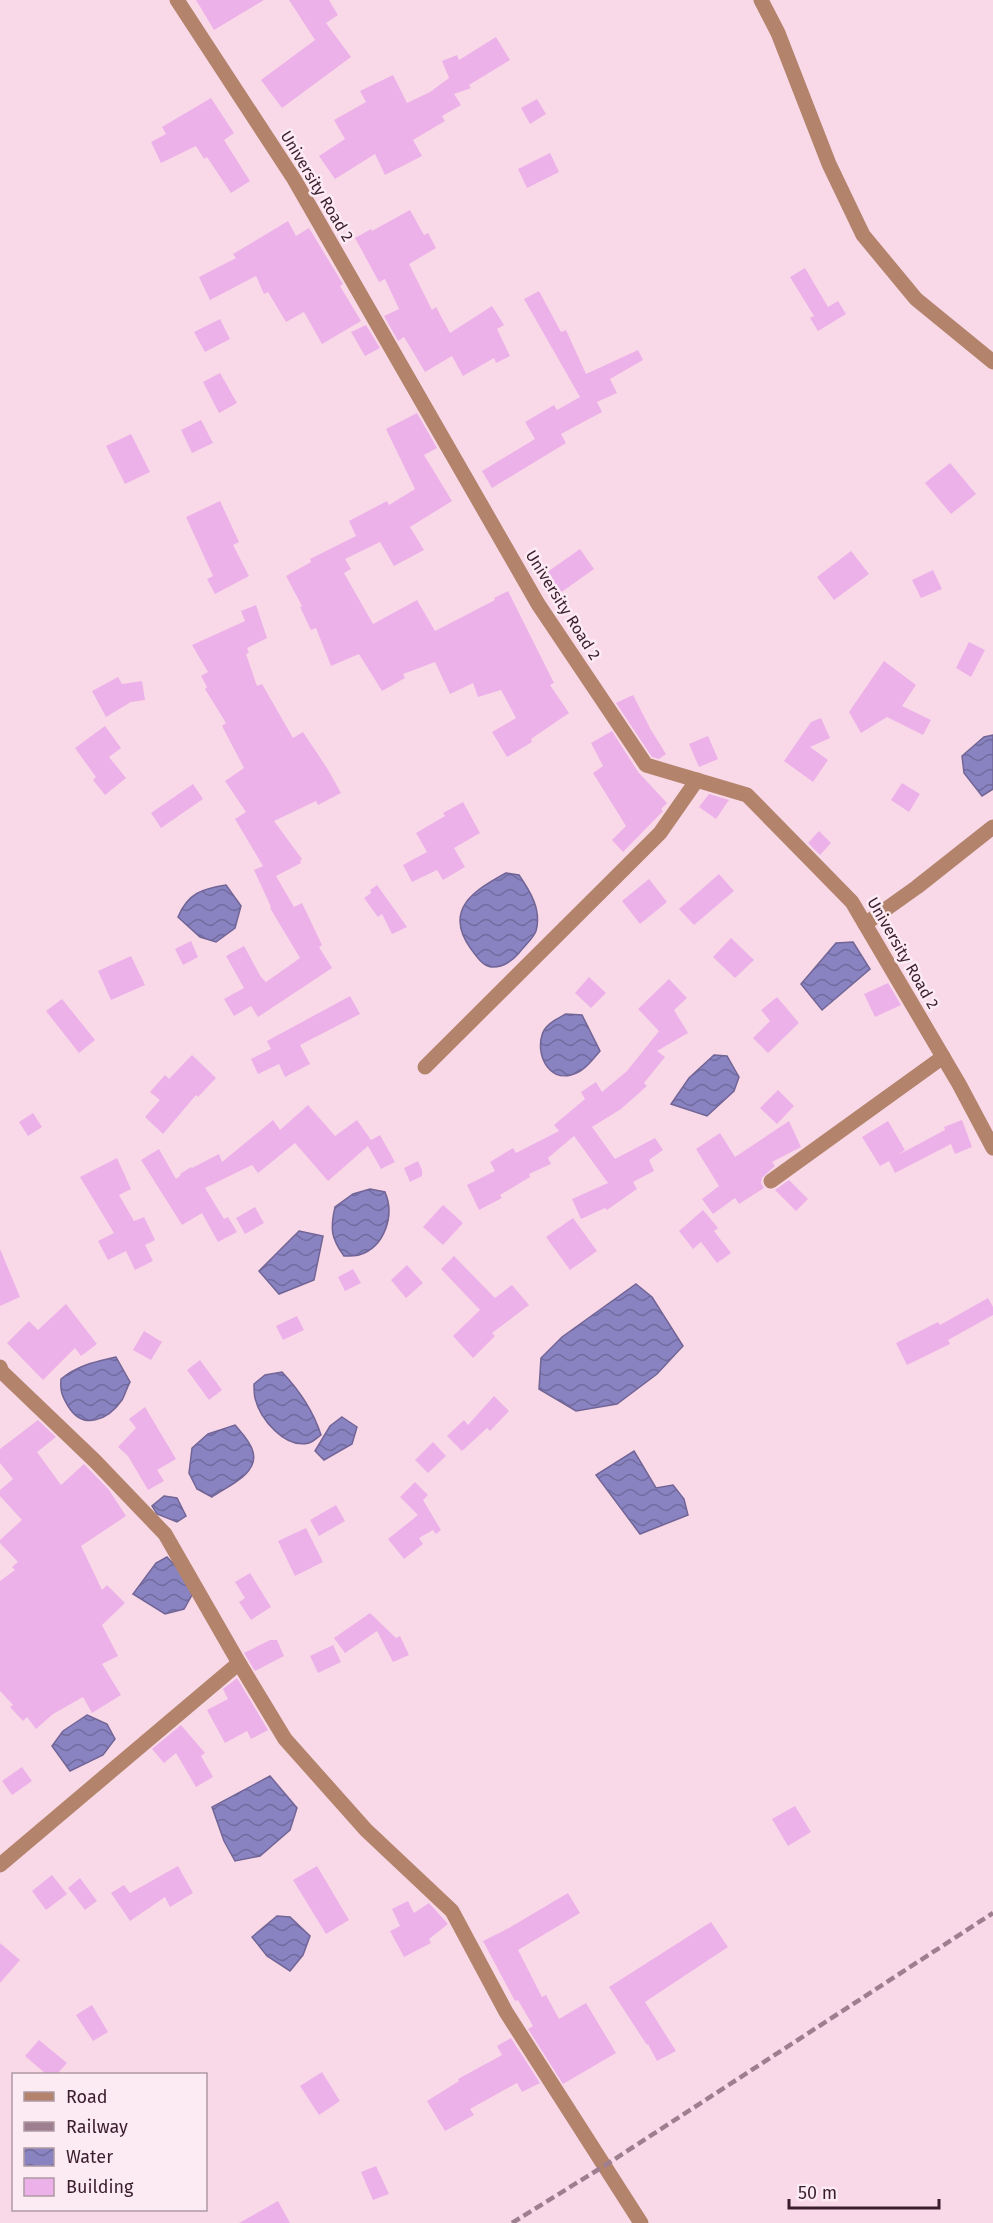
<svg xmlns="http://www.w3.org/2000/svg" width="993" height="2223" viewBox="0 0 993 2223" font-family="'Fira Sans',sans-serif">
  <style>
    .water { fill: url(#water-waves); stroke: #726596; stroke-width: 1.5 }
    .building { fill: #edb1ea }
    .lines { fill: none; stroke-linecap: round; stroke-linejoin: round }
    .minor { stroke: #b3836b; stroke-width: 15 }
    .rail { stroke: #9e7f8f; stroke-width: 4.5; stroke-dasharray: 9 4.5; stroke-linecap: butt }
    .labels { text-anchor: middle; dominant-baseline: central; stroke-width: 5; stroke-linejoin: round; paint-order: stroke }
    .street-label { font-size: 16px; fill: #3b1e2e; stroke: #fcebf3 }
  </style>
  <defs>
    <pattern id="water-waves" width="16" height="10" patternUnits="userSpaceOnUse" patternTransform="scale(1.5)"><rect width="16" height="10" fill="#8983c2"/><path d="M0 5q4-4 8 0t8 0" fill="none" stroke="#716b9e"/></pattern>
  </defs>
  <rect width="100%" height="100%" fill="#f9d9e8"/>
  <g class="water">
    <polygon points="993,735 993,789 982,796 964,773 962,756 984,737"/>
    <path d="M506,873l13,2c11,16 23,35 17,56 -3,8 -12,15 -17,22 -7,8 -16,15 -28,14 -8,-1 -15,-11 -20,-18 -28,-39 2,-58 35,-76z"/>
    <path d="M226,885l15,21 -6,22 -19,14 -16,-5 -22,-20c10,-24 24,-28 48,-32z"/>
    <polygon points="853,942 870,969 822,1010 801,984 836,943"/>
    <path d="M566,1014l16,1 18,36c-8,9 -16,21 -29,24 -23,6 -35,-21 -29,-40 3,-11 15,-16 24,-21z"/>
    <polygon points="714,1055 727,1056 739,1077 734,1091 707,1116 671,1104 689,1078"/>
    <path d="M370,1189l15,3c10,23 0,55 -26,63 -4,1 -10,1 -15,1 -13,-18 -14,-27 -9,-49l18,-13z"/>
    <polygon points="299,1231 323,1236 314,1280 279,1294 259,1271"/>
    <polygon points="636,1284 652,1297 683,1346 657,1374 617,1404 576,1411 539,1389 541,1358 562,1337"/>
    <path d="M116,1357l14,25c-3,5 -5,13 -8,18 -14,20 -39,31 -54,6 -6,-10 -8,-15 -7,-27 17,-14 34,-17 55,-22z"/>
    <path d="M282,1372c18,19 31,38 39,63 -3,2 -8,7 -12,8 -24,6 -49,-24 -54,-45 -1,-4 -1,-10 -1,-14l11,-9z"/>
    <polygon points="342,1417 357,1427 352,1444 324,1460 315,1451 330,1426"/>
    <path d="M235,1425c6,7 16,17 18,27 6,22 -27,35 -41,45l-15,-8 -8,-16 3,-25 16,-14z"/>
    <polygon points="634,1451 656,1488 673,1485 684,1499 688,1515 640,1534 596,1475"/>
    <polygon points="164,1496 177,1498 186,1516 177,1522 157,1514 152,1506"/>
    <polygon points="167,1557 184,1575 192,1595 184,1609 165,1614 133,1594 156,1563"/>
    <polygon points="87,1715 107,1724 115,1739 103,1755 70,1771 52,1746 63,1731"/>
    <polygon points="270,1776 297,1808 290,1830 260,1856 235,1861 224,1841 212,1807"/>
    <polygon points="277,1916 290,1917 310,1936 303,1955 290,1971 267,1956 252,1937"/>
  </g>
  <g class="building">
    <polygon points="196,0 264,0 214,30"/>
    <polygon points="289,0 329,0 338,15 326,23 351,57 282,108 261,80 315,40"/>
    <polygon points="496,37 510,60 469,85 471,88 454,94 461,105 442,116 445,121 413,140 422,156 385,175 375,154 335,179 319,156 345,139 334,120 366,102 360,91 393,75 407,103 430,92 449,78 442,61 457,55 459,60"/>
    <polygon points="211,98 234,133 224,140 250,181 231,193 207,157 204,159 196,146 161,163 151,142 166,134 162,127"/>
    <polygon points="537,99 546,114 530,124 521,108"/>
    <polygon points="550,153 559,172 527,188 518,169"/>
    <polygon points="410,210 424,235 428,233 436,248 409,264 432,310 436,307 450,333 492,306 504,325 497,329 510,356 496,363 494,358 463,376 452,356 425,372 404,337 398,341 384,316 399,309 385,279 379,282 355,238 371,229 372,231"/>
    <polygon points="288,221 296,236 309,228 343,284 340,286 361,321 322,344 304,312 286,322 268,292 264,294 256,276 210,300 199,277 236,258 233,254"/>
    <polygon points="805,268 828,307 838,301 846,314 818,331 810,318 814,316 790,277"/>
    <polygon points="539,291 561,332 566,330 586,374 638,350 643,360 610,379 617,393 597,402 602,412 561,434 566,443 492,488 482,471 535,439 525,422 554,405 557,410 580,397 524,299"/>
    <polygon points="220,319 230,339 205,352 194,332"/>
    <polygon points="366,325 380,348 365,356 351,332"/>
    <polygon points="220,373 237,403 219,413 203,382"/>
    <polygon points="417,413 437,448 424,455 452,501 410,527 424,550 394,566 380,542 345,559 351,569 344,573 373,624 417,600 435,631 495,600 494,598 508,591 554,683 550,685 569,713 531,739 532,742 507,757 492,732 516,718 501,690 478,697 473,683 450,694 435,662 403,674 405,678 382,691 359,654 331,666 316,628 311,630 300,607 302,606 286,576 311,562 310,559 356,536 349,521 387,501 389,505 415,489 386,429"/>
    <polygon points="201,420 213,443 192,453 181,430"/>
    <polygon points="131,434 150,472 125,484 106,446"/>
    <polygon points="950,463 976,494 951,514 925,483"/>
    <polygon points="220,501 239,542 233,545 249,576 215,594 207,579 213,576 186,517"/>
    <polygon points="580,549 594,569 553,598 539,578"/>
    <polygon points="851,551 869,574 834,600 817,577"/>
    <polygon points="933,570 942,589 921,598 912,580"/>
    <polygon points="256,605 267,638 247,648 249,653 246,654 257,686 262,684 293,738 303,732 327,768 341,793 318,805 316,801 274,821 302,859 300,861 301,863 276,876 294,907 302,903 322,945 319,947 332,968 258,1017 251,1006 234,1016 224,999 244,988 226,956 244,946 261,977 266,982 300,958 270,908 271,907 254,870 263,866 235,819 246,812 225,781 244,768 222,726 226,723 205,689 207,687 201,676 208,672 192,645 245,621 241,611"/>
    <polygon points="969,642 985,650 971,677 956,668"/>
    <polygon points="884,661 916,685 902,706 931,720 923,735 887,717 861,733 849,712"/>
    <polygon points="118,677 122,684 142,681 145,700 131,702 106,717 92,691"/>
    <polygon points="633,695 651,730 666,754 659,759 652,757 616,703"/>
    <polygon points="821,718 830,738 810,747 828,760 813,782 784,761 811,722"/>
    <polygon points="105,726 121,748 109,757 126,778 105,795 93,780 96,777 75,748"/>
    <polygon points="612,731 638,772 667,803 661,809 663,811 623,852 612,840 626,826 593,773 603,766 591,743"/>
    <polygon points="708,736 718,759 699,767 689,744"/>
    <polygon points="902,783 920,794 909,812 891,800"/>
    <polygon points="193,784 203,799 161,828 151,813"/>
    <polygon points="709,794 729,800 716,819 699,807"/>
    <polygon points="463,802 480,833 454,848 465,867 443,880 437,870 412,882 403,865 427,852 416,833 445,816 443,813"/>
    <polygon points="819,831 831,843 820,855 808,843"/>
    <polygon points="719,874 734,891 694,925 679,909"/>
    <polygon points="649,879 667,902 640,924 622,901"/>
    <polygon points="377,885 407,927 392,934 382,914 378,917 364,898 371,893 370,890"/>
    <polygon points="731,938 754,960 735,978 713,957"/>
    <polygon points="191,941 198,957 183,965 175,949"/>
    <polygon points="131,956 145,985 111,1000 98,971"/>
    <polygon points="589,977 606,993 591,1008 575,993"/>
    <polygon points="669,979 687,998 674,1010 688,1033 657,1051 665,1057 644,1083 647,1086 621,1109 592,1127 615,1159 655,1138 663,1150 649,1160 654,1171 633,1182 637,1189 607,1210 605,1208 581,1219 572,1199 608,1183 574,1136 548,1158 551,1164 529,1174 530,1177 500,1195 502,1198 479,1210 467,1185 495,1171 490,1162 513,1148 516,1153 559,1131 554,1125 585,1099 581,1092 596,1082 602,1092 627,1071 659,1031 638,1009"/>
    <polygon points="888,983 901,1005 875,1017 864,994"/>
    <polygon points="350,996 360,1014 300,1045 310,1064 285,1077 279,1064 258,1074 251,1059 271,1049 267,1041"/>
    <polygon points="777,997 799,1023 768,1053 753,1038 770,1021 761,1010"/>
    <polygon points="62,999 95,1040 79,1053 46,1011"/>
    <polygon points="192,1055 216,1078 198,1097 196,1095 163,1134 145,1117 160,1100 150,1092 165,1075 169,1079"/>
    <polygon points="778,1090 794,1106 777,1124 760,1108"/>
    <polygon points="308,1105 335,1136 357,1120 371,1140 380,1135 395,1162 381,1169 368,1146 328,1181 295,1143 258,1173 252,1165 205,1188 224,1219 228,1217 237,1232 218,1242 202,1213 182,1225 141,1160 159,1149 176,1179 181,1175 180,1174 191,1167 192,1168 219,1154 222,1162 273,1120 280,1130"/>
    <polygon points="33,1113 42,1127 28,1136 19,1122"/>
    <polygon points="962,1120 972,1147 955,1154 951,1144 895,1173 889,1161 880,1166 862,1137 888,1121 905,1150 898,1155 945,1130 944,1127"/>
    <polygon points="789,1121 801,1147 772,1162 775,1166 762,1178 761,1183 764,1188 739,1204 735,1198 713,1214 702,1199 719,1186 696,1149 720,1133 735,1157"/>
    <polygon points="117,1158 131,1189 119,1195 134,1221 144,1217 155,1240 145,1245 153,1261 135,1270 126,1251 108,1260 98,1241 114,1233 80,1177"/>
    <polygon points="418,1161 422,1170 422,1176 410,1182 404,1168"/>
    <polygon points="789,1180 808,1199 796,1211 775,1190"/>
    <polygon points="443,1205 463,1223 443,1245 423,1227"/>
    <polygon points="255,1207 264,1223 245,1234 236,1218"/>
    <polygon points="703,1210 718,1228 714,1231 731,1253 717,1263 701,1242 693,1249 679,1231"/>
    <polygon points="573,1218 597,1251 570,1270 546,1237"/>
    <polygon points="0,1249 20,1297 0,1306"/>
    <polygon points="454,1256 495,1298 512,1285 529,1305 492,1333 495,1336 473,1358 453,1336 480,1310 441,1269"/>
    <polygon points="407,1265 423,1283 406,1298 391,1280"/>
    <polygon points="353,1269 361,1283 345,1291 338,1277"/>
    <polygon points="988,1298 993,1307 993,1315 948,1340 950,1344 907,1365 896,1343 938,1322 940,1325"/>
    <polygon points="66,1304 97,1344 81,1356 75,1348 43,1380 7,1343 29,1321 38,1330"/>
    <polygon points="297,1316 304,1330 283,1340 276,1326"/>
    <polygon points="144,1331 162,1342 151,1360 133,1350"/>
    <polygon points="200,1360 222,1390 209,1400 187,1370"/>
    <polygon points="494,1396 509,1411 490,1431 487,1428 462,1451 447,1436 464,1420 468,1425"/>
    <polygon points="145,1407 176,1459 157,1470 164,1481 148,1490 128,1456 118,1447 136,1428 129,1419"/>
    <polygon points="38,1420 56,1437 37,1452 61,1485 84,1464 109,1490 126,1516 81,1546 102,1590 107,1585 125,1603 102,1625 118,1656 102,1664 121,1695 92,1713 83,1697 53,1714 36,1729 27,1717 23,1721 10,1707 13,1705 0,1691 0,1581 15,1570 12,1567 18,1562 0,1543 0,1540 22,1520 0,1496 0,1490 13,1479 0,1463 0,1449"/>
    <polygon points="433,1442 446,1456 428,1473 415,1460"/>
    <polygon points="415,1482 428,1495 423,1500 441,1530 436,1534 433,1530 419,1538 423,1544 404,1559 388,1539 418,1515 400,1497"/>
    <polygon points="336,1505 345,1521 319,1536 310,1520"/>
    <polygon points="306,1528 323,1562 295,1576 278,1541"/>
    <polygon points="250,1573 271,1607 251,1620 239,1602 245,1598 235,1582"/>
    <polygon points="370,1613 396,1638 400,1636 409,1655 393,1662 377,1631 345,1653 334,1638"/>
    <polygon points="270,1640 277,1640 284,1656 255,1671 244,1653"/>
    <polygon points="333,1645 341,1662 318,1673 310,1656"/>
    <polygon points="237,1678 268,1730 251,1739 247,1731 225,1743 207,1710 228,1699 223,1689"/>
    <polygon points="181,1725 205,1753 201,1756 213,1777 196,1787 176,1753 164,1763 152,1749"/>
    <polygon points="22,1767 32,1781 12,1795 2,1781"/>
    <polygon points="795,1806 811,1832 788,1846 772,1819"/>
    <polygon points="178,1866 193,1893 170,1907 165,1897 130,1921 111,1893 124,1885 130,1893"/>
    <polygon points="317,1866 349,1920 326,1934 293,1880"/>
    <polygon points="52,1875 67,1894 46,1910 32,1891"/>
    <polygon points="80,1878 97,1901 85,1910 68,1888"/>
    <polygon points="568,1893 580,1913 518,1950 542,1997 546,1995 559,2019 586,2003 616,2053 563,2084 528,2029 533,2026 518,2000 515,2001 483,1941 507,1929"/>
    <polygon points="408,1901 414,1913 429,1903 448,1924 429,1939 431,1943 404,1957 390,1931 400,1926 392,1909"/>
    <polygon points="711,1922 728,1947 645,2002 676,2051 657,2061 648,2044 647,2045 609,1987"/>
    <polygon points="0,1943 20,1960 0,1983"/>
    <polygon points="92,2005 108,2032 93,2041 76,2015"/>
    <polygon points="511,2038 540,2083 522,2092 517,2083 470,2109 474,2115 445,2131 427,2101 459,2081 458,2079 502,2055 497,2046"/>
    <polygon points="39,2040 67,2063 57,2074 46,2074 25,2056"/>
    <polygon points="322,2072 340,2101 319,2115 300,2086"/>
    <polygon points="376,2166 389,2194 373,2200 361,2172"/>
    <polygon points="278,2201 290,2223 239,2223"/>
  </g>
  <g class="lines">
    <g class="minor">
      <polyline points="177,0 294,179 538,604 646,765 747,795 852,902 959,1084 993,1148"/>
      <polyline points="761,0 778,33 829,164 863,235 916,299 993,362"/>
      <polyline points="865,924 917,887 993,827"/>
      <polyline points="425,1067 660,833 697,780"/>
      <polyline points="771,1181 943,1057"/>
      <polyline points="0,1367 2,1372 95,1461 165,1534 239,1663 285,1739 366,1830 452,1911 506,2012 641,2223"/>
      <polyline points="0,1865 239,1663"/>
    </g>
    <polyline class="rail" points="512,2223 604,2166 993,1913"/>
  </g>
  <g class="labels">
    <g class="street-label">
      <text transform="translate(317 186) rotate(59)">University Road 2</text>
      <text transform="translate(563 605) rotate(58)">University Road 2</text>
      <text transform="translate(903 953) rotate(60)">University Road 2</text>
    </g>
  </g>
  <rect x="12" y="2073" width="195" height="138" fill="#fcebf3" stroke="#af99a4" stroke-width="1.5"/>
  <rect x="24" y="2092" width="30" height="9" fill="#b3836b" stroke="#af99a4" stroke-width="1.5"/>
  <text x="66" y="2103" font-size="18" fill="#3b1e2e">Road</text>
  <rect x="24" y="2122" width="30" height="9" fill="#9e7f8f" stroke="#af99a4" stroke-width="1.5"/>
  <text x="66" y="2133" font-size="18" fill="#3b1e2e">Railway</text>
  <rect x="24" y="2148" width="30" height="18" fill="url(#water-waves)" stroke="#af99a4" stroke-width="1.5"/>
  <text x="66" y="2163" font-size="18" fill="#3b1e2e">Water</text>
  <rect x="24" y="2178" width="30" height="18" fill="#edb1ea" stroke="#af99a4" stroke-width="1.5"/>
  <text x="66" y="2193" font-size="18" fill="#3b1e2e">Building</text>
  <path d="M789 2199v9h150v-9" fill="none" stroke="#3b1e2e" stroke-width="3"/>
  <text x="798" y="2199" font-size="18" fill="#3b1e2e" stroke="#fcebf3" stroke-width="4.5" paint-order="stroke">50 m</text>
</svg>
